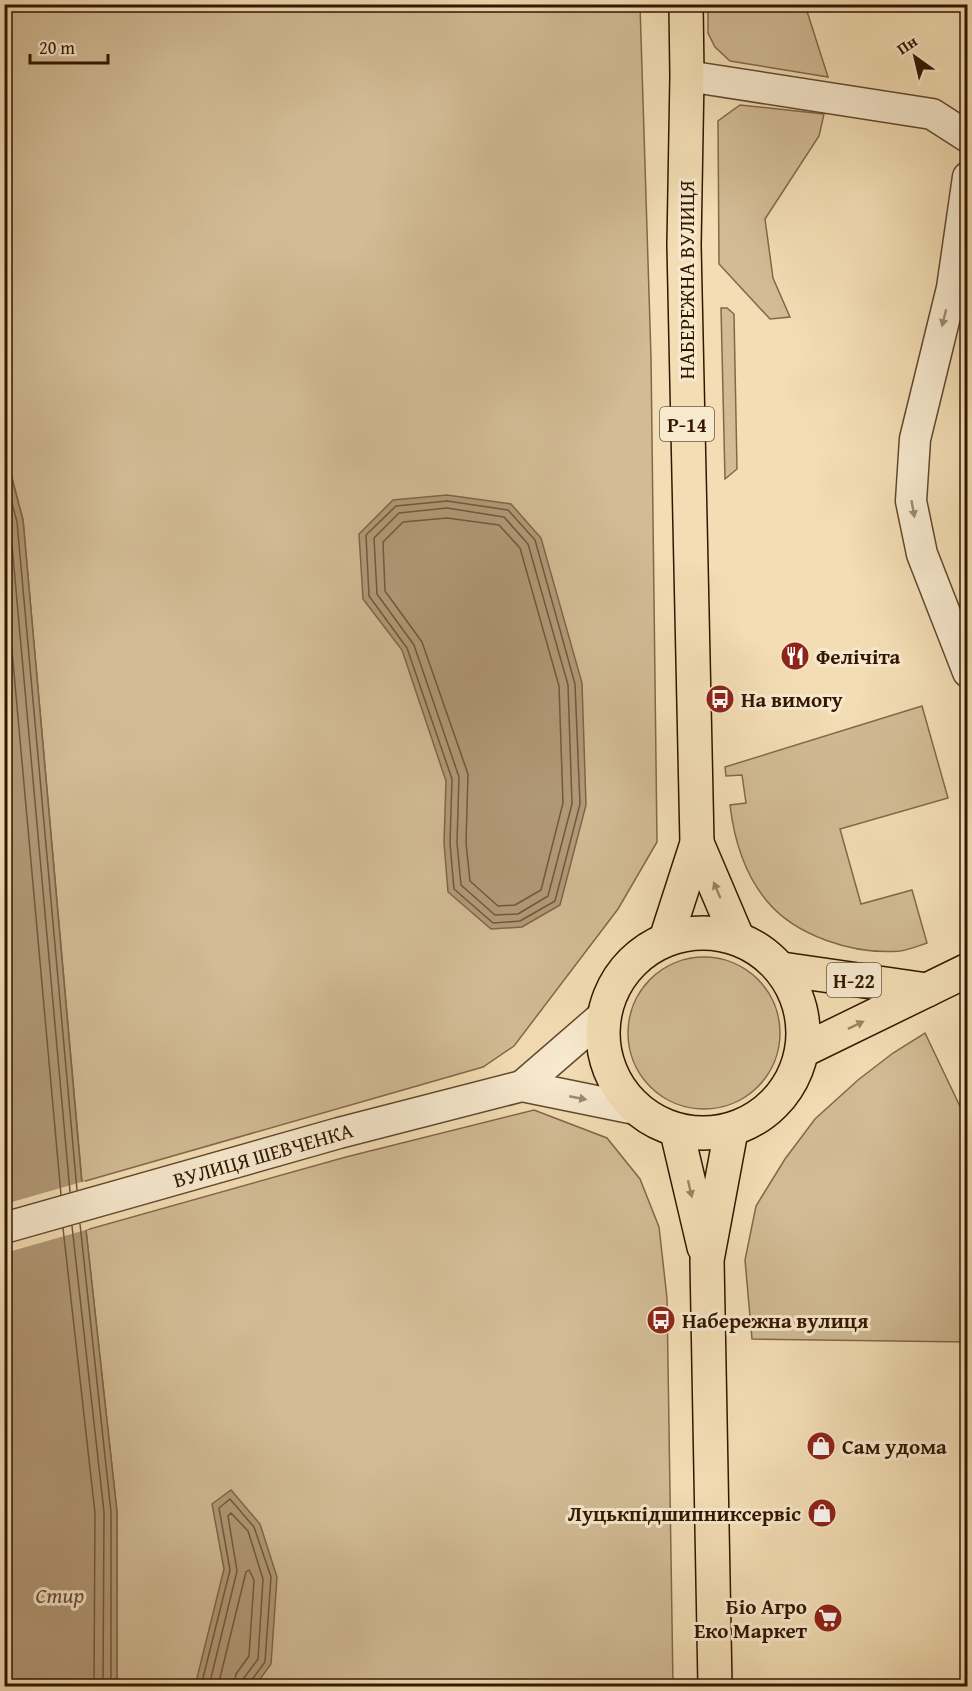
<svg xmlns="http://www.w3.org/2000/svg" width="972" height="1691" viewBox="0 0 972 1691" font-family="'Gentium Book Plus',serif">
  <style>
    .green { fill: #d2bb95; stroke: #82684a; stroke-width: 1.5 }
    .water { fill: #b29977; stroke: #7f6547; stroke-width: 1.5 }
    .pier { fill: #f3ddb4 }
    .lines { fill: none; stroke-linecap: round; stroke-linejoin: round }
    .shore { stroke: #72583c; stroke-width: 1.5 }
    .minor-casing { stroke: #63482d; stroke-width: 33 }
    .major-casing { stroke: #331600; stroke-width: 36 }
    .minor { stroke: #f7e9ce; stroke-width: 30 }
    .major { stroke: #f3ddb4; stroke-width: 33 }
    .oneway { fill: #9f8a71 }
    .oneway2 { fill: #9d8363 }
    .labels { text-anchor: middle; dominant-baseline: central; stroke-width: 6; stroke-linejoin: round; paint-order: stroke }
    .shield { fill: #f7e9ce; stroke: #6e553e; stroke-width: 1.5 }
    .shield-label { font-size: 20px; font-weight: bold; fill: #331600 }
    .street-label { font-size: 21px; fill: #331600; stroke: #f7e9ce }
    .poi-label { font-size: 21px; font-weight: bold; fill: #331600; stroke: #f7e9ce; text-anchor: start }
    .water-label { font-size: 22px; font-style: italic; fill: #664a30; stroke: #f7e9ce }
  </style>
  <rect width="100%" height="100%" fill="#f3ddb4"/>
  <filter id="stains"><feTurbulence type="fractalNoise" baseFrequency=".00333" numOctaves="4"/><feColorMatrix values="0 0 0 0 .2 0 0 0 0 .09 0 0 0 0 .02 0 0 0 .5 -.17"/></filter>
  <radialGradient id="worn" r=".72"><stop offset=".6" stop-color="#630" stop-opacity="0"/><stop offset="1" stop-color="#630" stop-opacity=".3"/></radialGradient>
  <g class="green">
    <polygon points="4,5 640,5 651,357 657,842 618,909 514,1046 483,1067 82,1182 23,520 5,450"/>
    <polygon points="708,5 805,5 828,77 730,61 715,47 708,33"/>
    <polygon points="740,105 824,114 819,136 765,219 773,278 790,317 770,319 719,264 718,121"/>
    <polygon points="721,308 727,308 734,314 737,469 725,479"/>
    <path d="M922,706l26,92 -108,31 21,75 51,-14 15,53c-9,3 -18,7 -27,8 -46,4 -105,-15 -134,-51 -22,-27 -32,-61 -36,-95l16,-2 -4,-28 -16,1 -1,-9z"/>
    <circle cx="704" cy="1033" r="76"/>
    <polygon points="925,1033 967,1121 968,1294 965,1296 967,1342 752,1339 745,1260 756,1206 785,1159 815,1119 858,1080 893,1053"/>
    <polygon points="534,1110 607,1138 640,1179 659,1227 667,1298 673,1686 117,1686 117,1512 86,1230 346,1157"/>
  </g>
  <g class="water">
    <polygon points="4,450 23,520 86,1230 117,1512 117,1686 5,1686"/>
    <polygon points="447,495 511,504 541,538 582,683 586,805 560,905 522,927 491,929 448,892 444,843 446,781 402,650 363,599 359,534 393,500"/>
    <polygon points="231,1490 260,1524 277,1577 271,1664 255,1686 195,1686 224,1569 212,1504"/>
  </g>
  <polygon class="pier" points="85,1181 89,1229 5,1253 5,1204"/>
  <g class="lines">
    <g class="shore">
      <polyline points="4,473 17,522 77,1190"/>
      <polygon points="447,501 508,510 535,540 575,684 580,804 555,901 520,921 493,923 454,889 450,843 452,779 407,648 369,596 366,535 396,506"/>
      <polyline points="4,502 10,523 70,1192"/>
      <polygon points="447,508 504,517 528,544 568,685 572,804 548,896 518,914 495,915 461,885 457,843 459,777 414,645 377,594 374,538 399,513"/>
      <polygon points="447,518 499,525 520,548 559,686 563,803 541,890 515,905 498,906 470,881 466,843 468,774 422,642 385,591 383,542 403,522"/>
      <polyline points="4,562 61,1195"/>
      <polyline points="80,1224 111,1512 111,1686"/>
      <polyline points="72,1226 104,1512 103,1686"/>
      <polyline points="63,1228 95,1513 94,1686"/>
      <polyline points="201,1686 230,1570 219,1508 230,1499 254,1527 271,1577 265,1662 251,1681 250,1686"/>
      <polyline points="209,1686 237,1571 228,1516 231,1513 248,1531 263,1579 258,1659 244,1678 243,1686"/>
      <polyline points="218,1686 246,1572 249,1570 254,1580 249,1656 236,1674 234,1686"/>
    </g>
    <g class="minor-casing">
      <g id="minor">
        <polyline points="687,76 932,114 968,137"/>
        <polyline points="968,177 952,288 915,439 911,501 922,554 968,672"/>
        <polyline points="522,1086 604,1015"/>
        <polyline points="4,1228 339,1133 522,1086 635,1109"/>
      </g>
    </g>
    <g class="major-casing">
      <g id="major">
        <polyline points="697,843 737,937"/>
        <circle cx="703" cy="1033" r="100"/>
        <polyline points="666,939 697,843 684,245 687,76 686,4"/>
        <polyline points="782,969 927,990"/>
        <polyline points="804,1050 968,970"/>
        <polyline points="677,1132 704,1247"/>
        <polyline points="715,1686 707,1260 731,1131"/>
      </g>
    </g>
    <use href="#minor" class="minor"/>
    <use href="#major" class="major"/>
  </g>
  <defs><path id="oneway-solid" d="M-6-.8H1V-3.2L6.5 0L1 3.2V.8H-6Z" transform="scale(1.5)"/></defs>
  <g class="oneway">
    <use href="#oneway-solid" transform="translate(944 318) rotate(104)"/>
    <use href="#oneway-solid" transform="translate(913 509) rotate(80)"/>
    <use href="#oneway-solid" transform="translate(578 1098) rotate(11)"/>
  </g>
  <g class="oneway2">
    <use href="#oneway-solid" transform="translate(717 890) rotate(-113)"/>
    <use href="#oneway-solid" transform="translate(856 1025) rotate(-26)"/>
    <use href="#oneway-solid" transform="translate(690 1189) rotate(77)"/>
  </g>
  <defs>
    <g id="restaurant-disc" transform="scale(1.5)"><circle r="9.5" fill="#8f2418" stroke="#f7e9ce"/><path d="M-5-6h1v4h1v-4h1v4h1v-4h1v5L-1.5 .5V6h-2V.5L-5-1ZM5-6V6H3V1.5H1.5Q1.5-4 5-6Z" fill="#fff"/></g>
    <g id="bus-disc" transform="scale(1.5)"><circle r="9.5" fill="#8f2418" stroke="#f7e9ce"/><path d="M-5-6H5V4H4V6H2V4H-2V6H-4V4H-5ZM-3.5-4V0h7V-4ZM-3.5 1.2v1.5H-2V1.2ZM2 1.2v1.5H3.5V1.2Z" fill="#fff"/></g>
    <g id="shop-disc" transform="scale(1.5)"><circle r="9.5" fill="#8f2418" stroke="#f7e9ce"/><path d="M-5-2.5h2.3a2.7 3.5 0 0 1 5.4 0H5L5.5 6h-11ZM-1.5-2.5h3a1.5 2.3 0 0 0-3 0Z" fill="#fff"/></g>
    <g id="supermarket-disc" transform="scale(1.5)"><circle r="9.5" fill="#8f2418" stroke="#f7e9ce"/><path d="M-6-5.5h2.5l.6 2H6L4.5 2H-2.5L-4.4-4H-6ZM-1.5 3.2a1.3 1.3 0 1 0 .1 0ZM3 3.2a1.3 1.3 0 1 0 .1 0Z" fill="#fff"/></g>
  </defs>
  <g fill-rule="evenodd">
    <use href="#restaurant-disc" x="795" y="656"/>
    <use href="#bus-disc" x="720" y="699"/>
    <use href="#bus-disc" x="661" y="1320"/>
    <use href="#shop-disc" x="821" y="1446"/>
    <use href="#shop-disc" x="822" y="1513"/>
    <use href="#supermarket-disc" x="828" y="1618"/>
  </g>
  <g class="labels">
    <g class="shield">
      <rect x="660" y="407" width="54" height="34" rx="4.5"/>
      <rect x="827" y="963" width="54" height="34" rx="4.5"/>
    </g>
    <g class="shield-label">
      <text x="687" y="424">Р-14</text>
      <text x="854" y="980">Н-22</text>
    </g>
    <g class="street-label">
      <text transform="translate(686 280) rotate(-90)">НАБЕРЕЖНА ВУЛИЦЯ</text>
      <text transform="translate(263 1155) rotate(-16)">ВУЛИЦЯ ШЕВЧЕНКА</text>
    </g>
    <g class="poi-label">
      <text x="816" y="656">Фелічіта</text>
      <text x="741" y="699">На вимогу</text>
      <text x="682" y="1320">Набережна вулиця</text>
      <text x="842" y="1446">Сам удома</text>
      <text x="801" y="1513" text-anchor="end">Луцькпідшипниксервіс</text>
      <text x="807" y="1606" text-anchor="end">Біо Агро<tspan x="807" dy="24">Еко Маркет</tspan></text>
    </g>
    <g class="water-label">
      <text x="60" y="1595">Стир</text>
    </g>
  </g>
  <rect width="972" height="1691" fill="none" stroke="#f3ddb4" stroke-width="24"/>
  <rect x="6" y="6" width="960" height="1679" fill="none" stroke="#331600" stroke-width="3"/>
  <rect x="12" y="12" width="948" height="1667" fill="none" stroke="#331600" stroke-width="1.5"/>
  <g transform="translate(915 57) rotate(326)" stroke="#f7e9ce" stroke-width="4.5" paint-order="stroke">
  <path d="M0-4.5L10 22L0 15L-10 22Z" fill="#331600"/>
  <text y="-9" font-size="16" font-weight="bold" text-anchor="middle" fill="#331600">Пн</text>
  </g>
  <path d="M30 54v9h78v-9" fill="none" stroke="#331600" stroke-width="3"/>
  <text x="39" y="54" font-size="18" fill="#331600" stroke="#f7e9ce" stroke-width="4.5" paint-order="stroke">20 m</text>
  <rect width="100%" height="100%" filter="url(#stains)"/>
  <rect width="100%" height="100%" fill="url(#worn)"/>
</svg>
